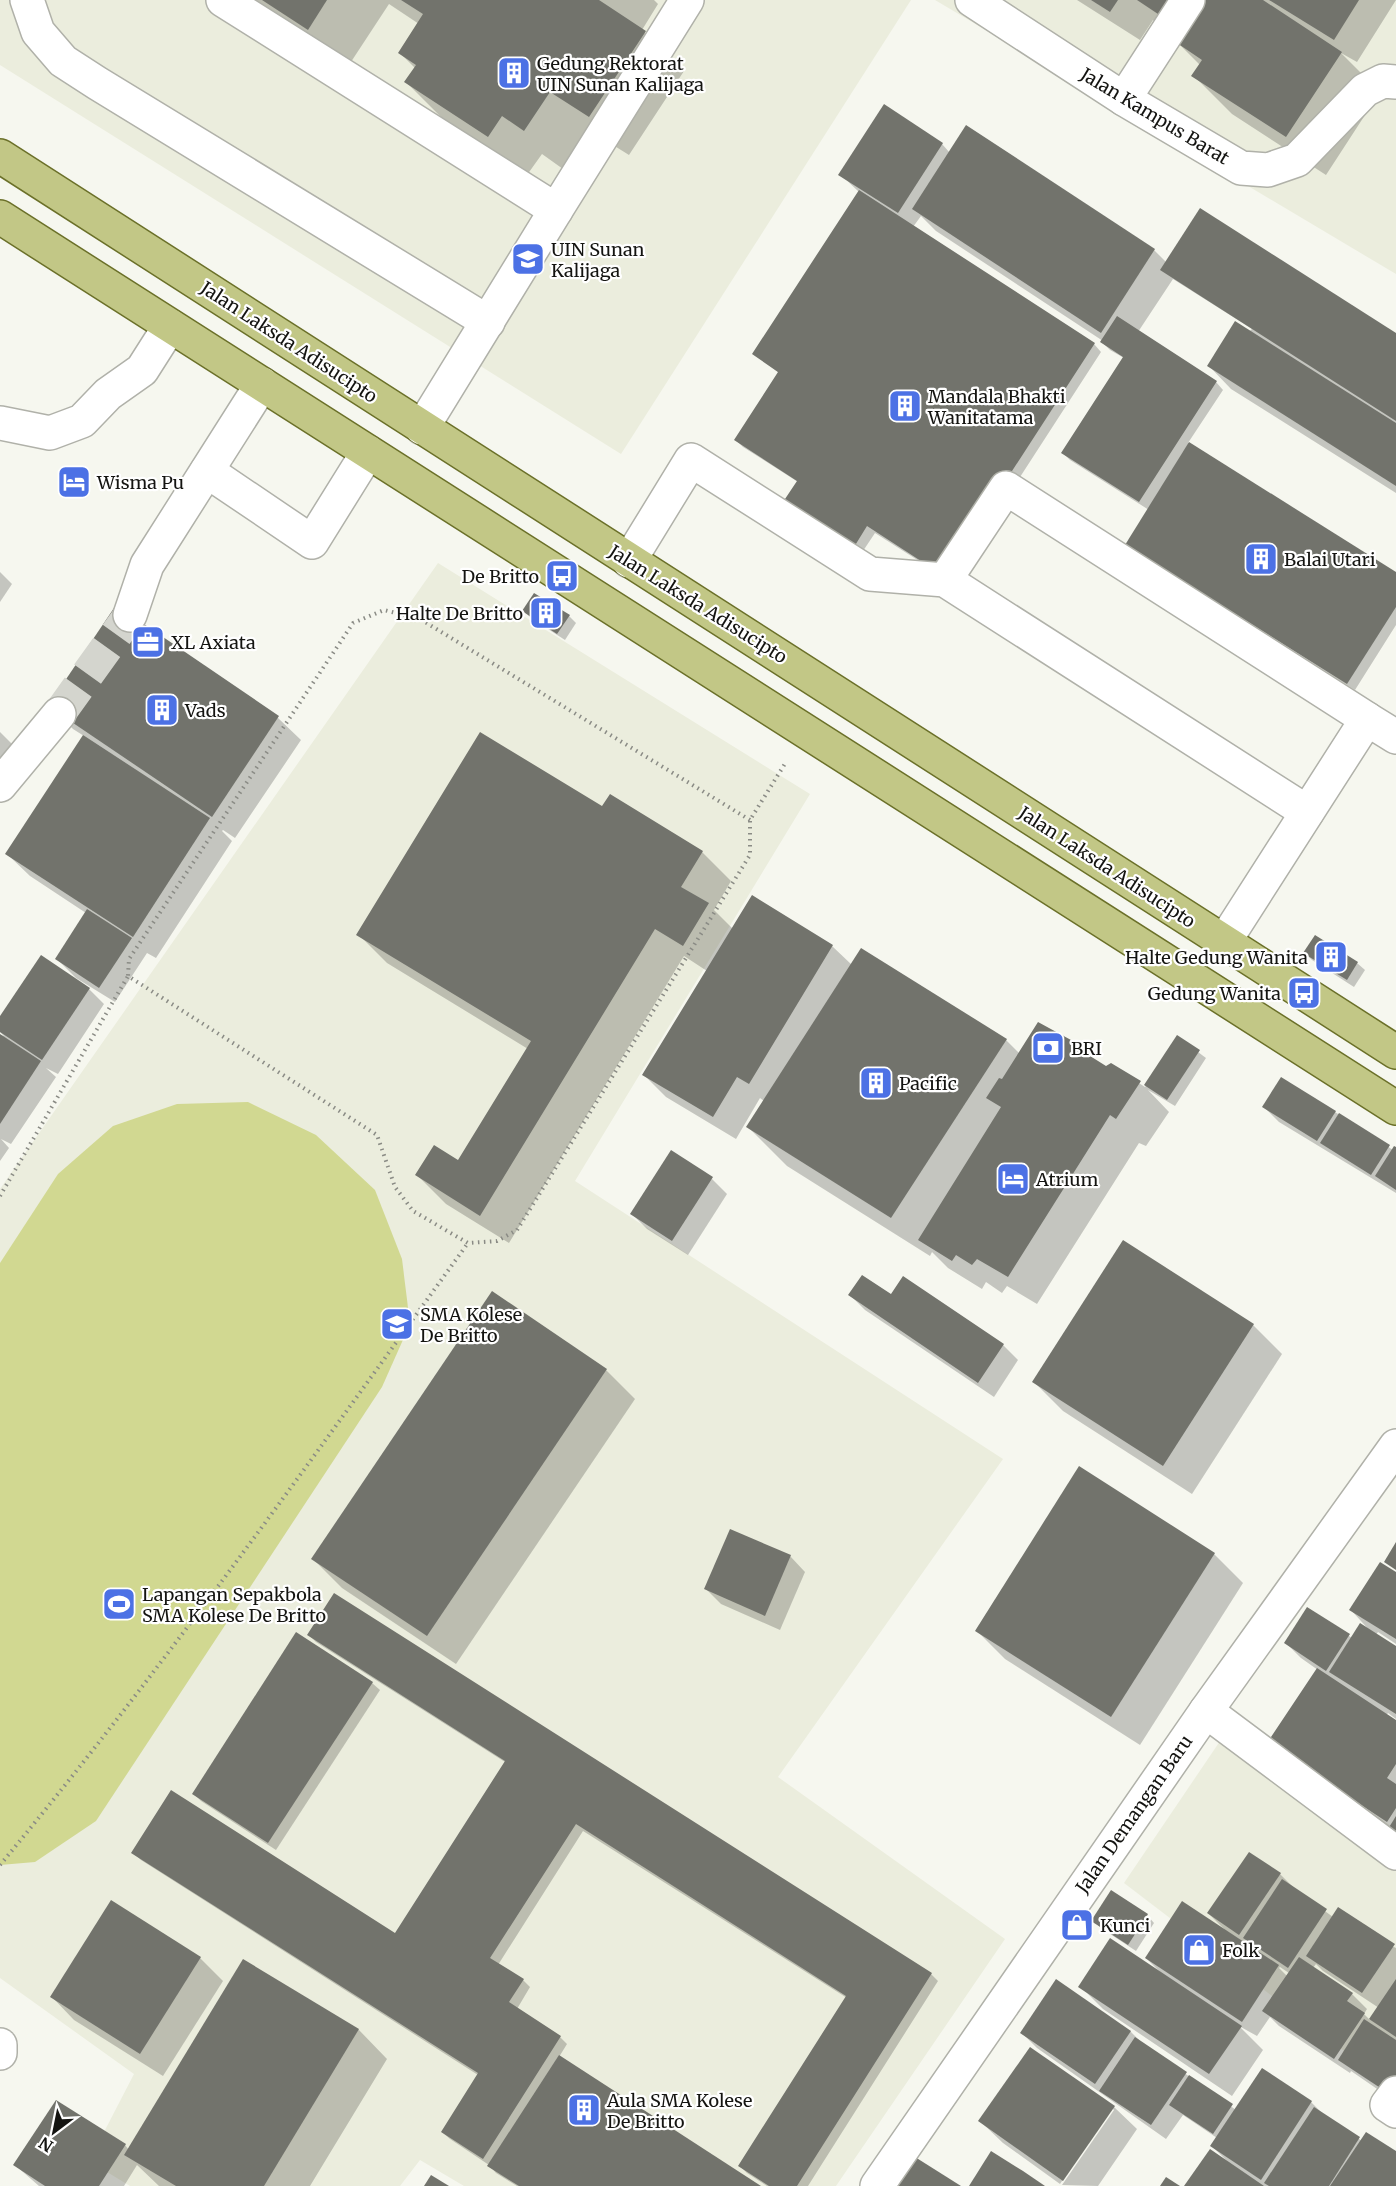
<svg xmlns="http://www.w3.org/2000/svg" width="1396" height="2186" viewBox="0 0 1396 2186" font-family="Merriweather,serif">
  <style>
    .built { fill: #ebeddd }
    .green { fill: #d1d891 }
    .shadow { fill: #0003; fill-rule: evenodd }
    .building { fill: #72736c }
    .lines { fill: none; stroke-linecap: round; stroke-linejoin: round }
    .minor-tunnel { stroke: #d4d5ce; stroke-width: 33; stroke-dasharray: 33 16; stroke-linecap: butt }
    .minor-casing { stroke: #b0b1a9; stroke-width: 36 }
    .major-casing { stroke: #6b7029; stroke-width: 36 }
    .path { stroke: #8a8b85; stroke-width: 4; stroke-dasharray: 1.5 4.5; stroke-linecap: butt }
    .minor { stroke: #fff; stroke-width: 33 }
    .major { stroke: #c2c786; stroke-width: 33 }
    .labels { text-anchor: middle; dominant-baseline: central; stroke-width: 4.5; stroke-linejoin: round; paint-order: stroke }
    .poi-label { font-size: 18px; fill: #141411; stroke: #fff; text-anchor: start }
    .street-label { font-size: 18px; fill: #141411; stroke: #fff }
  </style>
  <rect width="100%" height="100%" fill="#f6f7ef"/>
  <g class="built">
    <polygon points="0,0 911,0 621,454 0,65"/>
    <polygon points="935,0 1396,0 1396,274"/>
    <polygon points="438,563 810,794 575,1181 1003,1459 778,1777 1005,1939 836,2186 464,2186 420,2160 400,2186 130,2186 89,2161 134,2074 0,1978 0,1189"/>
    <polygon points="1237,1716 1396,1830 1396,2078 1390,2086 1124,1883"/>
  </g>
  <polygon class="green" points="248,1102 316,1135 375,1190 402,1259 410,1324 382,1387 96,1821 35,1862 0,1865 0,1263 58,1174 113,1126 177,1104"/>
  <g class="shadow">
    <polygon points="245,0 654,0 658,4 642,30 684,71 629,155 589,130 563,169 542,154 527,175 445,121 406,82 415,68 400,53 419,24 389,4 347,68"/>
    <polygon points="1077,0 1396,0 1357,62 1341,53 1380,92 1326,175 1232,114 1193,75 1200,65 1176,41 1179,36 1153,20 1140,40"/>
    <polygon points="967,127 1154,250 1166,262 1396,335 1396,493 1231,389 1209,366 1252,329 1173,279 1138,332 1216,382 1223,390 1188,443 1396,574 1396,625 1355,690 1135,552 1149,510 1070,460 1063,453 1124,358 1110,350 1102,342 1103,341 936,231 921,216 913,227 1094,344 1101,352 952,582 875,533 853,566 798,482 743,447 736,440 779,373 754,354 859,192 840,174 942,144 950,153"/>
    <polygon points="0,572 12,584 0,602"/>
    <polygon points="117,608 278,718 301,740 235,838 223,830 222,831 232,841 156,958 147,953 115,1002 76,978 57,959 86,913 30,876 7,854 84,736 73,729 50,706"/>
    <polygon points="524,611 569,616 576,623 565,640 531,618"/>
    <polygon points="0,732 13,745 0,764"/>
    <polygon points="602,808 702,852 731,881 714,910 733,929 832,946 852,965 861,950 1006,1040 1020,1054 1070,1041 1081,1052 1106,1068 1111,1065 1145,1087 1178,1037 1206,1058 1175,1106 1148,1090 1169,1112 1146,1146 1139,1143 1037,1304 1007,1286 1002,1293 986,1282 982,1289 948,1268 932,1252 930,1256 787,1166 748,1127 764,1101 760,1098 736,1139 666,1097 644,1075 707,971 684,956 509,1243 446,1204 417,1175 459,1162 528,1049 387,963 358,934"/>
    <polygon points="1316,937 1357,963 1365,970 1354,987 1312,960 1305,953"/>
    <polygon points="89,989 104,1004 58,1074 46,1068 56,1077 11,1144 1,1139 9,1148 0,1161 0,1035 4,1036 0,1032 0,1019"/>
    <polygon points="1264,1107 1335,1112 1393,1150 1396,1149 1396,1193 1279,1122"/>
    <polygon points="712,1179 727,1194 688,1255 647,1229 632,1214"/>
    <polygon points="1124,1242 1253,1325 1282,1354 1192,1494 1063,1411 1034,1382"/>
    <polygon points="850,1295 892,1296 1003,1345 1018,1360 994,1397 865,1310"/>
    <polygon points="606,1370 635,1399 456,1664 342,1588 313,1559"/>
    <polygon points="1079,1468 1214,1554 1243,1583 1140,1745 1005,1659 976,1630"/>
    <polygon points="790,1556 805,1572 780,1630 721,1604 706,1589"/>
    <polygon points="1396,1574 1396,1644 1378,1632 1376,1635 1396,1647 1396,1719 1388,1713 1386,1716 1396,1722 1396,1835 1292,1765 1318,1670 1301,1658 1286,1643 1308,1609 1352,1638 1370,1631 1351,1610"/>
    <polygon points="297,1634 372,1683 380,1690 276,1850 201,1801 194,1794"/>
    <polygon points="309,1635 931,1974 938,1981 808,2186 767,2186 747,2173 740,2166 847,1998 583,1831 498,1965 523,1980 530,1987 517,2009 560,2037 567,2044 559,2057 758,2186 517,2186 496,2173 489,2165 450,2139 442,2132 478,2075 141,1860 133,1853 395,1935 505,1762 316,1642"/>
    <path d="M1280,1874l15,15 38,28 63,31v154l-45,-31 -1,2 -71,-47 -9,-9 -13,19 -18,-10 24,24 -31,46 -129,-87 -23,-23 80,-14 -14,-14 79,-28 -17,-17zM1316,1964l7,7 56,37 -9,12 -6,-6 3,-5 -15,-15 -39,-26zM1280,1967l9,6 -2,3 -8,-8z"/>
    <polygon points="112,1902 200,1958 223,1981 163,2076 74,2020 52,1997"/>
    <polygon points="1147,1915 1154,1923 1136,1951 1101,1928 1093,1920"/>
    <polygon points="243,1961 359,2030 387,2059 310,2186 159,2186 137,2165 124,2186 39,2186 15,2165 125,2145 129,2150"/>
    <polygon points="1057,1982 1131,2032 1141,2042 1236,2110 1262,2070 1311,2102 1325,2116 1362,2141 1396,2153 1396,2186 1187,2186 1227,2161 1212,2146 1217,2138 1183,2115 1166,2139 1037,2048 1022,2033"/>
    <polygon points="1030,2049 1114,2107 1137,2129 1098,2186 1062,2185 1114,2110 1112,2108 1060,2184 1003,2143 980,2121"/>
  </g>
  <g class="building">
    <polygon points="262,0 327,0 308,30"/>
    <polygon points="401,0 599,0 646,31 589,117 550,92 524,131 502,116 488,137 404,82 416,65 398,53 423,14"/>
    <polygon points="1091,0 1118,0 1110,12"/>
    <polygon points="1137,0 1176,0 1164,18"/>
    <polygon points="1201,0 1263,0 1342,52 1286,137 1191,76 1202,60 1174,41"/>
    <polygon points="1269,0 1359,0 1334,40"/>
    <polygon points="884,104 943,143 898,213 838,175"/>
    <polygon points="966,125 1155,249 1101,333 912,209"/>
    <polygon points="859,190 1095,343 944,576 867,526 846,560 775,514 797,481 734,440 778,372 752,354"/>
    <polygon points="1200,208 1396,333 1396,421 1160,270"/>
    <polygon points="1117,316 1217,381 1139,502 1061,453 1123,357 1100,342"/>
    <polygon points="1235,321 1396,423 1396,486 1207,366"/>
    <polygon points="1189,442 1396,572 1396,607 1347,684 1125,545"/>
    <polygon points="534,593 570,615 557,634 522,611"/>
    <polygon points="116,605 279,716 212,817 48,706"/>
    <polygon points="480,732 602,806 610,794 703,851 681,887 709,903 683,946 655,929 480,1216 415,1175 434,1145 458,1160 531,1041 356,935"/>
    <polygon points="83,735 210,818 133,937 5,854"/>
    <polygon points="752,895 833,945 749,1084 737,1077 713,1117 642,1075"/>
    <polygon points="87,909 132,938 99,988 55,959"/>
    <polygon points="1315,935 1358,962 1347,980 1303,953"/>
    <polygon points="861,948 1007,1039 891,1218 746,1127"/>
    <polygon points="41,955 90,988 42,1060 0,1032 0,1016"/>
    <polygon points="1038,1022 1071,1040 1071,1044 1106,1066 1111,1063 1141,1081 1116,1119 1110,1115 1008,1277 977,1259 972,1265 956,1255 952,1261 918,1240 1001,1107 986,1098 999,1078 1002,1079"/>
    <polygon points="0,1034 41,1061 0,1124"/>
    <polygon points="1177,1035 1200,1050 1167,1100 1144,1085"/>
    <polygon points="1281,1077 1336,1111 1317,1141 1262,1107"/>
    <polygon points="1339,1113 1390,1145 1371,1175 1320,1143"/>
    <polygon points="1394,1146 1396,1147 1396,1190 1375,1176"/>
    <polygon points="671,1150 713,1177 672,1241 630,1214"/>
    <polygon points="1123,1240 1254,1324 1163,1466 1032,1382"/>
    <polygon points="862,1275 891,1294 903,1276 1004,1344 978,1383 848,1295"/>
    <polygon points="492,1291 607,1369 427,1636 311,1559"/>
    <polygon points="1079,1466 1215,1553 1111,1717 975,1631"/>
    <polygon points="730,1529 791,1555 765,1616 704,1589"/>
    <polygon points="1396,1542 1396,1570 1384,1562"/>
    <polygon points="1380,1562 1396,1572 1396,1639 1349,1610"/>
    <polygon points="334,1593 932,1973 797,2186 769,2186 738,2166 846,1996 576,1824 490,1958 524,1979 509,2002 561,2036 483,2159 441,2132 478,2073 131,1853 171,1790 395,1933 505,1761 307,1635"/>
    <polygon points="1307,1607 1350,1634 1326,1671 1284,1643"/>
    <polygon points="1360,1623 1396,1646 1396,1714 1329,1672"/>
    <polygon points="296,1632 373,1682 268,1843 192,1794"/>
    <polygon points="1317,1668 1396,1720 1396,1764 1387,1778 1396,1784 1396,1808 1387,1822 1267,1743"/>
    <polygon points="1396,1816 1396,1834 1388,1829"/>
    <polygon points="1249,1852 1281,1873 1239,1935 1207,1913"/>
    <polygon points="1282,1879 1327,1909 1288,1968 1243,1938"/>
    <polygon points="1111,1890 1148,1914 1128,1945 1091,1921"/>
    <polygon points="111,1900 201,1957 140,2054 50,1997"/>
    <polygon points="1182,1901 1279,1965 1242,2022 1145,1958"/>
    <polygon points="1338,1907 1395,1944 1362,1993 1306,1956"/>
    <polygon points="1110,1938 1242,2026 1209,2074 1078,1987"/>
    <polygon points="1299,1957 1353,1993 1347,2001 1365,2013 1334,2059 1262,2011"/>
    <polygon points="243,1959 359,2029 264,2186 176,2186 124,2155"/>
    <polygon points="1056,1979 1131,2031 1095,2084 1020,2033"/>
    <polygon points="1396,1979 1396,2037 1369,2019"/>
    <polygon points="1364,2019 1396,2040 1396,2081 1388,2093 1338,2060"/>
    <polygon points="1135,2037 1187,2072 1151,2125 1099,2091"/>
    <polygon points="1030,2047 1115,2106 1063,2181 978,2121"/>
    <polygon points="559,2055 761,2186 519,2186 487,2166"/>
    <polygon points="1262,2068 1312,2101 1261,2180 1210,2146"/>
    <polygon points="1189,2075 1233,2104 1213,2134 1169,2105"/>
    <polygon points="56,2100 126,2144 99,2186 45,2186 13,2165"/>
    <polygon points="1314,2107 1360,2137 1329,2186 1269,2186 1264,2183"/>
    <polygon points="1366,2132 1396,2151 1396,2186 1330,2186"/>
    <polygon points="1210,2149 1264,2186 1184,2186"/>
    <polygon points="991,2151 1023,2171 1045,2186 969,2186"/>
    <polygon points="915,2157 961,2186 896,2186"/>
    <polygon points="431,2175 449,2186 424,2186"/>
    <polygon points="1166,2177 1180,2186 1160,2186"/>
  </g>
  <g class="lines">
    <polyline class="minor-tunnel" points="59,714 130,615"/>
    <g class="minor-casing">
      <g id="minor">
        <polyline points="27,0 38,32 63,61 97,83 488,322"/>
        <polyline points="223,0 556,210 687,0"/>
        <polyline points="972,0 1124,99 1241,168 1268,170 1297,160 1365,90 1383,81 1396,82"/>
        <polyline points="1124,99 1188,0"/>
        <polyline points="0,423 50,433 82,421 108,394 142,370 170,326"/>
        <polyline points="422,428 556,210"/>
        <polyline points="207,471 312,542 368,452"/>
        <polyline points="629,561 691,460 870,574 945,580 1307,812"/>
        <polyline points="945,580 1006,488 1367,719 1224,942"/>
        <polyline points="130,615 147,565 262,384"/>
        <polyline points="1367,719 1396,737"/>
        <polyline points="0,785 59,714"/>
        <polyline points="1206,1711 1396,1853"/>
        <polyline points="0,2045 0,2053"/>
        <polyline points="1396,2093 1387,2105 1396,2111"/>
        <polyline points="877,2186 1206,1711 1396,1446"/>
      </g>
    </g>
    <g class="major-casing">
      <g id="major">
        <polyline points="0,156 1396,1052"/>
        <polyline points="0,217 1396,1108"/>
      </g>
    </g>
    <g class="path">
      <polyline points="750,820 420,619 384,610 353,623 129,959 128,976 377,1135 395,1187 413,1211 468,1243 497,1241 517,1230 750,855 750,820 786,762"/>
      <polyline points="0,1196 128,976"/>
      <path d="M0,1865c166,-200 316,-412 468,-622"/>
    </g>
    <use href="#minor" class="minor"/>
    <use href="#major" class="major"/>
  </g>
  <defs>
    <g id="building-square" transform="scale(1.725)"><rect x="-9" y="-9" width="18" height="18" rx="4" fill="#4c71e5" stroke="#fff"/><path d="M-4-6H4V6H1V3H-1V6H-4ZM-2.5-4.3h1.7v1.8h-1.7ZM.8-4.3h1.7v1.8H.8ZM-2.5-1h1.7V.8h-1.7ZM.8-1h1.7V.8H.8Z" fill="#fff"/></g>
    <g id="university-square" transform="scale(1.725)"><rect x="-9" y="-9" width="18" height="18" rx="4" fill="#4c71e5" stroke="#fff"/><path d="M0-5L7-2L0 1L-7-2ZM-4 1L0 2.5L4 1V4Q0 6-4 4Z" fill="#fff"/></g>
    <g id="hotel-square" transform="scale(1.725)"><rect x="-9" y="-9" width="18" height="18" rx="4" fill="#4c71e5" stroke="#fff"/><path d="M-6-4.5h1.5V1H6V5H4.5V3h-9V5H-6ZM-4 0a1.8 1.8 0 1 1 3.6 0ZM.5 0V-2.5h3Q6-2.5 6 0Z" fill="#fff"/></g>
    <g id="bus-square" transform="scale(1.725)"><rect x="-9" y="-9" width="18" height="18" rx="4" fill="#4c71e5" stroke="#fff"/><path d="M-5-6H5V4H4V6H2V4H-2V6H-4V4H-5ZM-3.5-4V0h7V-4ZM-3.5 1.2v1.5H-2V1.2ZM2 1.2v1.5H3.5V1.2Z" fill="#fff"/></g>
    <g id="office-square" transform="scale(1.725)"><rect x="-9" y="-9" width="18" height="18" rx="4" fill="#4c71e5" stroke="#fff"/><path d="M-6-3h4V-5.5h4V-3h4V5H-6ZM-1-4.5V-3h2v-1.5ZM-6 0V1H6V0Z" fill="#fff"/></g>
    <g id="bank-square" transform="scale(1.725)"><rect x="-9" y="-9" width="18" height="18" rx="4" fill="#4c71e5" stroke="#fff"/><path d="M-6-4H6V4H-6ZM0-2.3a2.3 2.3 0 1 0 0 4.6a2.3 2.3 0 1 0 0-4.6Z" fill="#fff"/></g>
    <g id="school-square" transform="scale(1.725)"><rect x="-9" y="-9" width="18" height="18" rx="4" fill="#4c71e5" stroke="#fff"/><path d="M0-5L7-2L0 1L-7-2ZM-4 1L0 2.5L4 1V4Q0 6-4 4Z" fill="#fff"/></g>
    <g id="stadium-square" transform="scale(1.725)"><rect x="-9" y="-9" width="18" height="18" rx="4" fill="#4c71e5" stroke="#fff"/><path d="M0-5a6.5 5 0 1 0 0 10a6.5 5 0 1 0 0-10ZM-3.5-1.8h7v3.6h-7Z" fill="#fff"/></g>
    <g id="shop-square" transform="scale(1.725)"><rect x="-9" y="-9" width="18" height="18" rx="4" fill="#4c71e5" stroke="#fff"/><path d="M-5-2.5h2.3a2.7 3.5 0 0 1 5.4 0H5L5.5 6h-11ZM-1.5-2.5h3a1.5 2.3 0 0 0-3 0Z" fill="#fff"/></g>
  </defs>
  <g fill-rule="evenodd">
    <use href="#building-square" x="514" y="73"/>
    <use href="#university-square" x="528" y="259"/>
    <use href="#building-square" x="905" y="406"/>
    <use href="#hotel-square" x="74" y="482"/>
    <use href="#building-square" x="1261" y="559"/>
    <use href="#bus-square" x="562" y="576"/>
    <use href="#building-square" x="546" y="613"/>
    <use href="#office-square" x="148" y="642"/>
    <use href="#building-square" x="162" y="710"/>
    <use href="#building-square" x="1331" y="957"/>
    <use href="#bus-square" x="1304" y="993"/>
    <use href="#bank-square" x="1048" y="1048"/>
    <use href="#building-square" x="876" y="1083"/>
    <use href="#hotel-square" x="1013" y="1179"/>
    <use href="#school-square" x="397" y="1324"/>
    <use href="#stadium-square" x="119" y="1604"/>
    <use href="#shop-square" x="1077" y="1925"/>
    <use href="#shop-square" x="1199" y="1950"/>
    <use href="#building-square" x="584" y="2110"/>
  </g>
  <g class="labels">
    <g class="poi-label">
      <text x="537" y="63">Gedung Rektorat<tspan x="537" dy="21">UIN Sunan Kalijaga</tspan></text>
      <text x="551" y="249">UIN Sunan<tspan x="551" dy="21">Kalijaga</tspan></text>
      <text x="928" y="396">Mandala Bhakti<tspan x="928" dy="21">Wanitatama</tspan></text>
      <text x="97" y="482">Wisma Pu</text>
      <text x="1284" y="559">Balai Utari</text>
      <text x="539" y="576" text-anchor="end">De Britto</text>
      <text x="523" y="613" text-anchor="end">Halte De Britto</text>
      <text x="171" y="642">XL Axiata</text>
      <text x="185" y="710">Vads</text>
      <text x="1308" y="957" text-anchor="end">Halte Gedung Wanita</text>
      <text x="1281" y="993" text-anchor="end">Gedung Wanita</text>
      <text x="1071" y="1048">BRI</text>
      <text x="899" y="1083">Pacific</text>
      <text x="1036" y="1179">Atrium</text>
      <text x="420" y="1314">SMA Kolese<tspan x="420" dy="21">De Britto</tspan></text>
      <text x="142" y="1594">Lapangan Sepakbola<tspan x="142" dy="21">SMA Kolese De Britto</tspan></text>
      <text x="1100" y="1925">Kunci</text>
      <text x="1222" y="1950">Folk</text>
      <text x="607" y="2100">Aula SMA Kolese<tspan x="607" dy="21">De Britto</tspan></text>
    </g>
    <g class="street-label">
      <text transform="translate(1155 116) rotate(31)">Jalan Kampus Barat</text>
      <text transform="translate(289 342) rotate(33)">Jalan Laksda Adisucipto</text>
      <text transform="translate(698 604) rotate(32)">Jalan Laksda Adisucipto</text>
      <text transform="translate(1107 867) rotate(33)">Jalan Laksda Adisucipto</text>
      <text transform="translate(1134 1814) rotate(-55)">Jalan Demangan Baru</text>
    </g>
  </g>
  <g transform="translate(54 2132) rotate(212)" stroke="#ffffff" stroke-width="4.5" paint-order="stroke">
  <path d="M0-4.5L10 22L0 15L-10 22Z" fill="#141411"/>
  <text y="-9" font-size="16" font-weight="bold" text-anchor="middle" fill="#141411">N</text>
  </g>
</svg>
